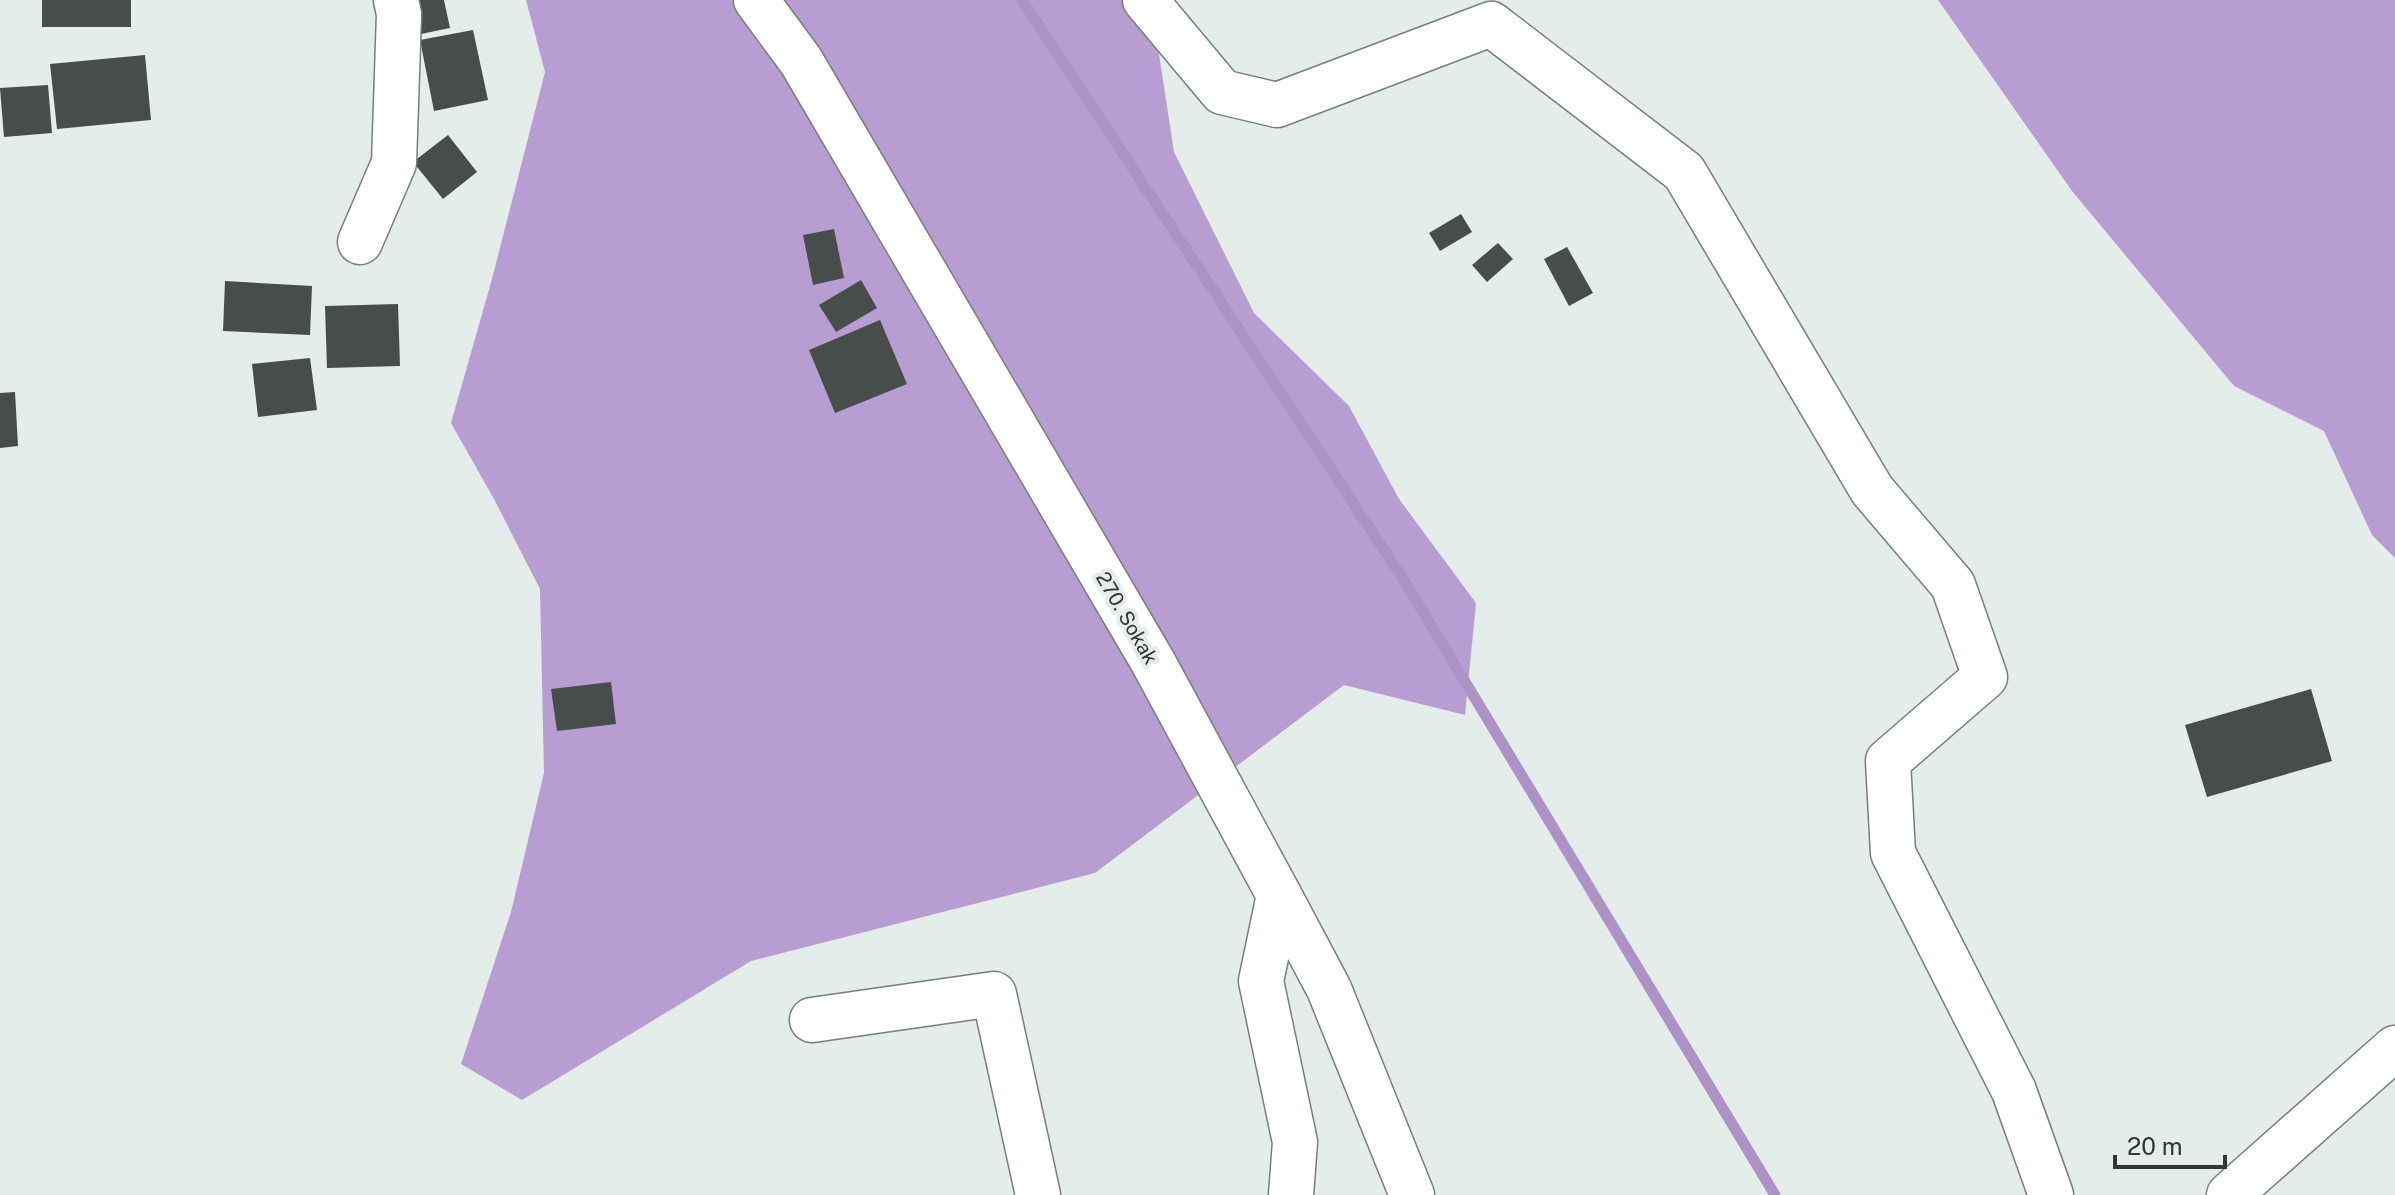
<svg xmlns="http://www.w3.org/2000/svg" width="2395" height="1195" viewBox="0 0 2395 1195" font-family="'Public Sans',sans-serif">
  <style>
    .forest { fill: #b89dd2 }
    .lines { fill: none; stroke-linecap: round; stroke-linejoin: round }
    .stream { stroke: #ad92c6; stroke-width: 11 }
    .building { fill: #464d4b }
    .minor-casing { stroke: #777f7c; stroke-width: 47 }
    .minor { stroke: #fff; stroke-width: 44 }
    .labels { text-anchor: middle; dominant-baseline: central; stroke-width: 8; stroke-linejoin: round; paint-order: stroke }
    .street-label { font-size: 20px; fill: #323635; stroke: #e4edea }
  </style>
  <rect width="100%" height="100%" fill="#e4edea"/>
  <g class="forest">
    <polygon points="526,0 1154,0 1157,41 1174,152 1254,313 1349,406 1399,499 1476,603 1465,715 1344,685 1095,873 751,961 522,1100 461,1064 511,912 544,773 540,589 494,499 451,423 492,279 545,72"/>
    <polygon points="1938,0 2395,0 2395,558 2372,535 2324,431 2234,386 2072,191"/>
  </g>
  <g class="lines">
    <polyline class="stream" points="1022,0 1400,574 1775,1195"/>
  </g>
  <g class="building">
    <rect x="42" y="0" width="89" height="27"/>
    <polygon points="409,0 444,0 450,28 416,35"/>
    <polygon points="473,30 488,100 434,111 420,40"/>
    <polygon points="145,55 151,120 57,129 50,64"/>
    <polygon points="48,85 52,133 4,137 0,88"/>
    <polygon points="448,135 477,172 443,199 413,162"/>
    <polygon points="1461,214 1472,232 1440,251 1429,233"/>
    <polygon points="834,229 844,278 813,285 803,235"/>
    <polygon points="1498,243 1513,259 1487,282 1472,265"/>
    <polygon points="1567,247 1593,293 1569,306 1544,259"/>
    <polygon points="861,280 877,308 836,332 819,305"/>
    <polygon points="225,281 312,286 310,335 223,331"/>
    <polygon points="398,304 400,366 327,368 325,306"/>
    <polygon points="880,320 907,384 835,413 809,350"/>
    <polygon points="310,358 317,410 258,417 252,364"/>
    <polygon points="15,392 18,446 0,448 0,393"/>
    <polygon points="611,682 616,724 557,731 551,689"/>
    <polygon points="2311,689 2332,761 2207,797 2185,725"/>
  </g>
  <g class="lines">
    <g class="minor-casing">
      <g id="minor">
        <polyline points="756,0 801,61 1153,662 1279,895 1329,989 1412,1195"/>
        <polyline points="1145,0 1222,92 1277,105 1491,24 1684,172 1872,490 1953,585 1985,677 1888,761 1893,853 2014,1091 2051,1195"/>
        <polyline points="360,242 394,163 399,14 396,0"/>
        <polyline points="1279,895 1261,981 1295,1142 1291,1195"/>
        <polyline points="812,1020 994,994 1038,1195"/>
        <polyline points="2229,1195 2395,1048"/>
      </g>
    </g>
    <use href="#minor" class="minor"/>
  </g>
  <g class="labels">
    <g class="street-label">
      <text transform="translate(1127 618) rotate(60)">270. Sokak</text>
    </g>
  </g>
  <path d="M2115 1155v12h110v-12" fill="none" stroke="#323635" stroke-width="4"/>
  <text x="2127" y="1155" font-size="24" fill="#323635" stroke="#e4edea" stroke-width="6" paint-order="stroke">20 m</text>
</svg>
